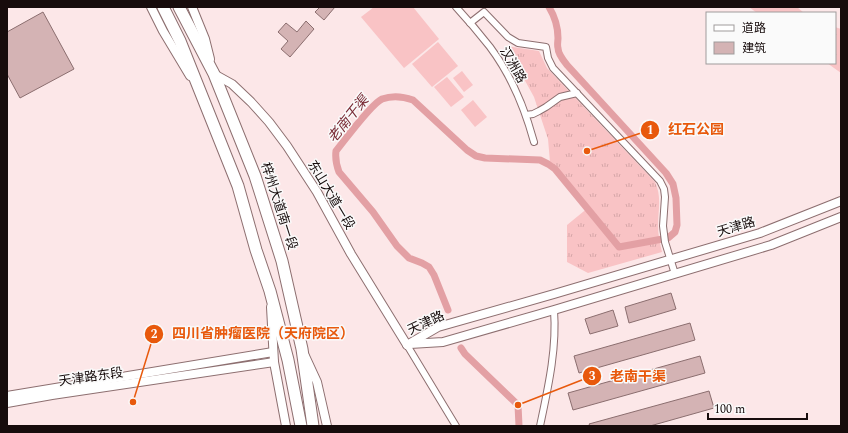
<svg xmlns="http://www.w3.org/2000/svg" width="848" height="433" viewBox="0 0 848 433" font-family="Spectral,'Noto Sans SC',serif">
  <style>
    .grass { fill: url(#grass-tufts) }
    .garden { fill: #f9c3c5 }
    .lines { fill: none; stroke-linecap: round; stroke-linejoin: round }
    .canal { stroke: #e3a0a4; stroke-width: 7 }
    .building { fill: #d4b3b4; stroke: #8b6e6f }
    .street-casing { stroke: #8d6f70; stroke-width: 8 }
    .secondary-casing { stroke: #8d6f70; stroke-width: 10 }
    .highway-casing { stroke: #8d6f70; stroke-width: 13 }
    .street { stroke: #fff; stroke-width: 6 }
    .secondary { stroke: #fff; stroke-width: 8 }
    .highway { stroke: #fff; stroke-width: 11 }
    .labels { text-anchor: middle; dominant-baseline: central; stroke-width: 3; stroke-linejoin: round; paint-order: stroke }
    .street-label { font-size: 13px; fill: #170c0c; stroke: #fafafa }
    .water-label { font-size: 14px; font-style: italic; fill: #792b35; stroke: #fafafa }
    .leader { fill: none; stroke: #e8590c; stroke-width: 1.5 }
    .callout-dot { fill: #e8590c; stroke: #fafafa; stroke-width: 1.5 }
    .mark-label { font-size: 12px; text-anchor: middle; font-weight: bold; fill: #fff }
    .callout-label { font-size: 14px; text-anchor: middle; font-weight: bold; fill: #e8590c; stroke: #fafafa; stroke-width: 3; stroke-linejoin: round; paint-order: stroke }
  </style>
  <defs>
    <pattern id="grass-tufts" width="24" height="20" patternUnits="userSpaceOnUse"><rect width="24" height="20" fill="#f9c3c5"/><path d="M3 7l-1-3M5 7V3M7 7l1-3M15 17l-1-3M17 17v-4M19 17l1-3" fill="none" stroke="#d5a6a8"/></pattern>
  </defs>
  <rect width="100%" height="100%" fill="#fce7e8"/>
  <g class="grass">
    <polygon points="749,7 797,7 804,13 757,13"/>
    <polygon points="835,27 841,29 841,73 827,63 835,63"/>
    <path d="M506,46l33,5 8,17 108,114c7,14 3,29 3,44 0,9 2,17 4,26l-74,21 -21,-11v-37l22,-18 -39,-45 -2,-23 -14,-42z"/>
  </g>
  <g class="garden">
    <polygon points="374,7 413,7 439,39 404,68 361,17"/>
    <polygon points="438,42 458,66 432,87 412,64"/>
    <polygon points="462,71 473,85 464,92 453,78"/>
    <polygon points="447,77 464,97 451,107 434,87"/>
    <polygon points="473,100 487,117 475,127 461,110"/>
  </g>
  <g class="lines">
    <g class="canal">
      <path d="M448,310l-14,-35 -5,-8 -7,-4 -13,-5 -12,-12 -24,-34 -34,-40c-3,-8 -4,-13 -3,-21 9,-11 35,-47 46,-52 11,-4 20,-3 31,1l54,50 9,6 9,2 55,2 8,4 7,5 64,78 49,-9 7,-6 2,-7 -1,-27 -3,-14 -7,-11 -99,-108c-4,-5 -9,-11 -9,-17 -1,-3 0,-7 0,-10 0,-12 -3,-21 -9,-31"/>
      <polyline points="461,348 465,354 518,405 519,426"/>
    </g>
  </g>
  <g class="building">
    <polygon points="320,7 335,7 324,20 315,12"/>
    <polygon points="43,12 74,69 20,98 7,74 7,32"/>
    <polygon points="306,21 314,29 290,57 281,49 288,41 278,32 286,23 297,32"/>
    <polygon points="671,293 676,309 629,323 625,307"/>
    <polygon points="613,310 618,326 590,334 585,319"/>
    <polygon points="690,323 695,340 579,373 574,356"/>
    <polygon points="700,356 705,373 573,410 568,393"/>
    <polygon points="709,391 714,408 650,426 590,426 589,424"/>
  </g>
  <g class="lines">
    <g class="street-casing">
      <g id="street">
        <path d="M456,7c12,13 23,26 34,40 21,28 35,62 44,95"/>
        <polyline points="470,23 484,12 508,37 518,43 546,47 548,58 553,68 660,181 664,189 665,197 663,226 665,242 675,274"/>
        <polyline points="526,115 533,114 539,111 546,107 560,97 577,93"/>
        <polyline points="407,345 456,426"/>
        <path d="M540,426c8,-38 17,-77 14,-116"/>
      </g>
    </g>
    <g class="secondary-casing">
      <g id="secondary">
        <polyline points="151,7 163,31 190,76"/>
        <polyline points="192,7 205,39 210,59"/>
        <polyline points="214,72 214,74 232,84 251,102 269,122 287,146 317,192 351,254 407,345"/>
        <polyline points="271,307 274,362 286,426"/>
        <polyline points="410,344 443,342 554,310 771,245 841,217"/>
        <polyline points="407,345 438,327 554,294 760,233 841,201"/>
        <polyline points="305,356 317,382 327,426"/>
        <polyline points="7,396 273,352"/>
        <polyline points="7,403 52,395 274,362"/>
      </g>
    </g>
    <g class="highway-casing">
      <g id="highway">
        <polyline points="163,7 180,41 238,186 256,250 270,291 288,360 301,426"/>
        <polyline points="179,7 214,74 255,176 282,261 302,349 313,426"/>
      </g>
    </g>
    <use href="#street" class="street"/>
    <use href="#secondary" class="secondary"/>
    <use href="#highway" class="highway"/>
  </g>
  <g class="labels">
    <g class="street-label">
      <text transform="translate(513 65) rotate(60)">汉洲路</text>
      <text transform="translate(331 195) rotate(59)">东山大道一段</text>
      <text transform="translate(279 206) rotate(72)">梓州大道南一段</text>
      <text transform="translate(736 227) rotate(-17)">天津路</text>
      <text transform="translate(426 323) rotate(-25)">天津路</text>
      <text transform="translate(91 377) rotate(-8)">天津路东段</text>
    </g>
    <g class="water-label">
      <text transform="translate(348 119) rotate(-51)">老南干渠</text>
    </g>
  </g>
  <path class="leader" d="M587 151L650 130M133 402L154 334M518 405L592 376"/>
  <g class="callout-dot">
    <circle cx="587" cy="151" r="4"/>
    <circle cx="133" cy="402" r="4"/>
    <circle cx="518" cy="405" r="4"/>
    <circle cx="650" cy="130" r="10"/>
    <circle cx="154" cy="334" r="10"/>
    <circle cx="592" cy="376" r="10"/>
  </g>
  <g class="mark-label">
    <text x="650" y="134">1</text>
    <text x="154" y="338">2</text>
    <text x="592" y="380">3</text>
  </g>
  <g class="callout-label">
    <text x="696" y="134">红石公园</text>
    <text x="263" y="338">四川省肿瘤医院（天府院区）</text>
    <text x="638" y="381">老南干渠</text>
  </g>
  <rect width="848" height="433" fill="none" stroke="#170c0c" stroke-width="16"/>
  <rect x="706" y="12" width="130" height="52" fill="#fafafa" stroke="#9f9b9b"/>
  <rect x="714" y="25" width="20" height="6" fill="#ffffff" stroke="#9f9b9b"/>
  <text x="742" y="32" font-size="12" fill="#170c0c">道路</text>
  <rect x="714" y="42" width="20" height="12" fill="#d4b3b4" stroke="#9f9b9b"/>
  <text x="742" y="52" font-size="12" fill="#170c0c">建筑</text>
  <path d="M708 413v6h99v-6" fill="none" stroke="#170c0c" stroke-width="2"/>
  <text x="714" y="413" font-size="12" fill="#170c0c" stroke="#fafafa" stroke-width="3" paint-order="stroke">100 m</text>
</svg>
